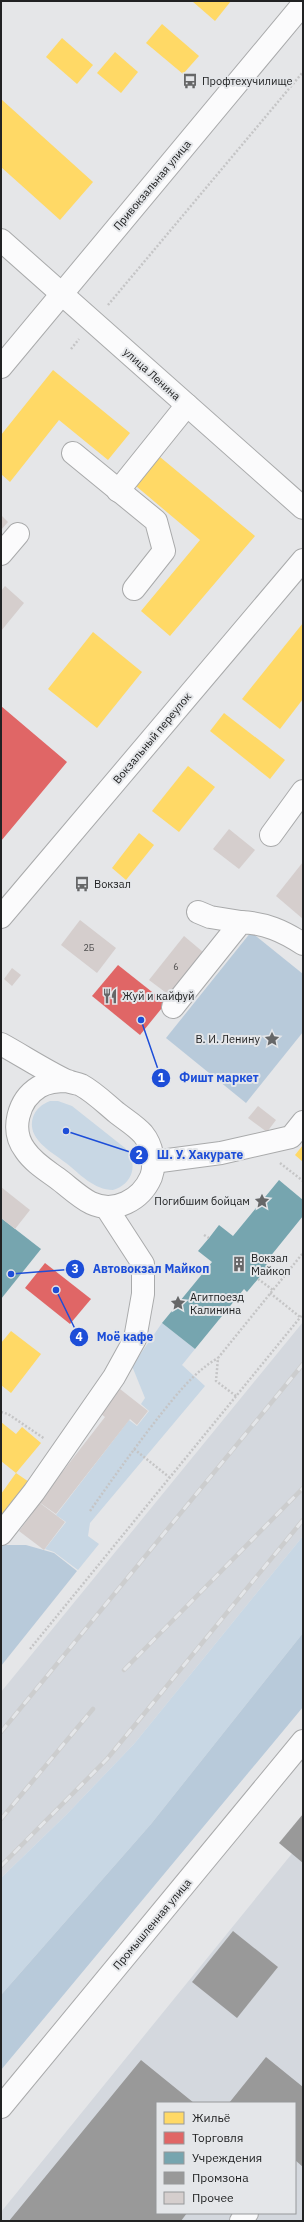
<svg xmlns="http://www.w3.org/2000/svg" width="304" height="2222" viewBox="0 0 304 2222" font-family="'IBM Plex Sans',sans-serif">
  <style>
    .built { fill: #d4d8de; fill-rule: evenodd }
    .green { fill: #c8d7e4 }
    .forest { fill: #b8cada }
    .homes { fill: #ffd966 }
    .shops { fill: #e06666 }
    .public { fill: #76a5af }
    .industry { fill: #999 }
    .building { fill: #d5cecd }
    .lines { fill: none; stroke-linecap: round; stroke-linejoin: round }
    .minor-casing { stroke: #a9aaab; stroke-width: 24 }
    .major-casing { stroke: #a9aaab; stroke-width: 24 }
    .path { stroke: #c5c5c6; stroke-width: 2.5; stroke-dasharray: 2 2; stroke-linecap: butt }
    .minor { stroke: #fbfbfc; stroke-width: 22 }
    .major { stroke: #fbfbfc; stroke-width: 22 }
    .rail-casing { stroke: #cccdce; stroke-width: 4.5 }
    .rail { stroke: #e4e6e9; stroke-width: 3; stroke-dasharray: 9; stroke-linecap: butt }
    .labels { text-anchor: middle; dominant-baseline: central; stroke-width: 4; stroke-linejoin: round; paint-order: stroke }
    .number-label { font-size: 9px; fill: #4f4e4e }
    .poi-label { font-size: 11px; fill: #212223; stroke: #e4e6e9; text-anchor: start }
    .street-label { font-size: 11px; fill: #212223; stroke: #e4e6e9 }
    .leader { fill: none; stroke: #1d4ed8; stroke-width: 1.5 }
    .callout-dot { fill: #1d4ed8; stroke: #e4e6e9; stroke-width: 1.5 }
    .mark-label { font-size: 12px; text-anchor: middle; font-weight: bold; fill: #fff }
    .callout-label { font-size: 12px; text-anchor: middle; font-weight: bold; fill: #1d4ed8; stroke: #e4e6e9; stroke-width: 4; stroke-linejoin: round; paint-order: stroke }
  </style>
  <rect width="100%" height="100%" fill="#e5e6e8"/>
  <g class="built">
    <polygon points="303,1322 303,1536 134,1744 66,1815 1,1878 1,1692"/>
    <path d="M303,1840v381h-302v-9zM157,2103h138v110h-138z"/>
  </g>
  <g class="green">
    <path d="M50,1101h8l14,5 53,42c14,16 8,36 -12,42 -19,0 -33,-16 -47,-27 -14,-11 -40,-24 -33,-46 3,-8 9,-13 17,-16z"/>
    <polygon points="162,1323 195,1349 182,1365 205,1386 90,1523 88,1536 99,1544 78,1570 54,1552 45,1549 66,1522 56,1515 129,1420 137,1426 149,1411 141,1404 145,1398 132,1366"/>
    <polygon points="303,1536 303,1633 151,1824 1,1995 1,1878 66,1815 134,1744"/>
  </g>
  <g class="forest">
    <polygon points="251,932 303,974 303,1032 246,1103 166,1038"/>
    <polygon points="1,1545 26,1545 54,1553 77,1571 1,1666"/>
    <polygon points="303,1633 303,1707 1,2070 1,1995 151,1824"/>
  </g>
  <g class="homes">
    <polygon points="192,1 231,1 215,21"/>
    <polygon points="162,24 199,56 183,74 146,43"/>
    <polygon points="62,38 93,65 77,84 46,57"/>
    <polygon points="115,52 138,72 121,93 97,73"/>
    <polygon points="1,99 93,182 60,220 1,167"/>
    <polygon points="53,370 130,433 108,460 59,420 10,482 1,474 1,435"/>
    <polygon points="160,457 255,536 170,636 141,611 200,540 136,486"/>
    <polygon points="303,623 303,699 280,729 242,699"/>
    <polygon points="93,632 142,672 97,728 48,689"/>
    <polygon points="224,713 285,760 270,779 210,731"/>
    <polygon points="188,766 215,787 179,832 152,811"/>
    <polygon points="139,833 154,845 126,880 112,868"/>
    <polygon points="303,1145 303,1162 295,1155"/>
    <polygon points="11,1331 41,1354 11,1393 1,1385 1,1343"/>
    <polygon points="1,1422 16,1434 22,1427 41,1443 16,1473 32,1484 1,1526 1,1494 16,1473 1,1461"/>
  </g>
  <g class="shops">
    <polygon points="1,706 67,762 1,841 2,766"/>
    <polygon points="118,965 166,1003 140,1035 92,996"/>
    <polygon points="45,1263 91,1299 70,1324 25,1288"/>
  </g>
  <g class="public">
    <polygon points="279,1180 303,1200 303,1216 265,1263 269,1266 247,1292 244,1289 195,1349 162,1323 212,1262 198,1251 209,1238 219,1225 233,1236"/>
    <polygon points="1,1218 41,1249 1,1299"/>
  </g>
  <g class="industry">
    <polygon points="303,1814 303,1863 279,1843"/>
    <polygon points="233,1931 278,1967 237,2018 192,1982"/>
    <polygon points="266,2057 303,2087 303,2167 295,2160 295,2103 229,2103"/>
    <polygon points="141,2060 194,2103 157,2103 157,2213 187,2213 181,2221 9,2221"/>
  </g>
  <g class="building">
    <polygon points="1,515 8,522 1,530"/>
    <polygon points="5,586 24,603 1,631 1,591"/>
    <polygon points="229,829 255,850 239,869 213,849"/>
    <polygon points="303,862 303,919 276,896"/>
    <polygon points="80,920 116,948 97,973 61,945"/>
    <polygon points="184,936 203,952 169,995 149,980"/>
    <polygon points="12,968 21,975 12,986 4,979"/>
    <polygon points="258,1106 276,1120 267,1132 248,1118"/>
    <polygon points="1,1187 30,1210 15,1229 1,1218"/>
    <polygon points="120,1389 148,1411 137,1425 130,1419 56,1514 39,1502 105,1417 101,1414"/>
    <polygon points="40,1503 65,1522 44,1550 19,1531"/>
  </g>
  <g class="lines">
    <g class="minor-casing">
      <g id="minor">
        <polyline points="1,240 303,508"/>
        <polyline points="1,367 303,4"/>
        <polyline points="73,453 156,521 164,551 134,589"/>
        <polyline points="118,491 187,405"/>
        <polyline points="1,554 18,534"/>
        <polyline points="271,835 303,791"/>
        <polyline points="198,912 210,917 241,922"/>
        <polyline points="1,917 303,560"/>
        <path d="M173,1007l68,-85c24,1 42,9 62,22"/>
        <path d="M1,1044c22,12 43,26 66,37 5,2 10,2 14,4 13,7 25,19 36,28 9,7 19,13 26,21 9,11 13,30 8,43 -10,23 -36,37 -60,26 -12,-6 -23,-17 -34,-25 -11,-8 -24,-16 -32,-28 -15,-20 -7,-50 14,-63 8,-5 19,-6 29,-6"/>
        <polyline points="153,1162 221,1153 291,1137 303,1122"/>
        <polyline points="1,1534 34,1492 114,1377 135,1339 143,1294 143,1264 106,1207"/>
        <polyline points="241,2221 247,2213"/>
      </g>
    </g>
    <g class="major-casing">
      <polyline id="major" points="1,2107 303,1741"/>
    </g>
    <g class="path">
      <polyline points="108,305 303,72"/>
      <polyline points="71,349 79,339"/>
      <polyline points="280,1163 303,1181"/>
      <polyline points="204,1235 209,1238"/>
      <polyline points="258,1279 273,1290"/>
      <polyline points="270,1293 300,1317"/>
      <polyline points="236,1396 216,1381 218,1358 303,1253"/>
      <polyline points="1,1412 8,1414 45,1439"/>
      <polyline points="134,1449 169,1477"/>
      <path d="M90,1511c23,-33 46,-65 71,-97 17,-21 33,-42 57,-56"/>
      <polyline points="30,1649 303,1314"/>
    </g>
    <use href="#minor" class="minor"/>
    <use href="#major" class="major"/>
    <g class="rail-casing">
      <g id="rail">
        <polyline points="124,1670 303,1488"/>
        <polyline points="1,1732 303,1364"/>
        <polyline points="1,1819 93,1709"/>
        <polyline points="1,1866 107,1759 303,1520"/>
      </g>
    </g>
    <use href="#rail" class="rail"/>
  </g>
  <defs>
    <g id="bus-bare" transform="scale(1.2)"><path d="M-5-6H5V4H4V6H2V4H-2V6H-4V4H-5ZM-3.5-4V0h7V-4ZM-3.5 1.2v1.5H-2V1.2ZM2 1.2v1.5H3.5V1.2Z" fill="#666768" stroke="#e4e6e9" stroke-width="2.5" paint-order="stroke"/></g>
    <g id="restaurant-bare" transform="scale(1.2)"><path d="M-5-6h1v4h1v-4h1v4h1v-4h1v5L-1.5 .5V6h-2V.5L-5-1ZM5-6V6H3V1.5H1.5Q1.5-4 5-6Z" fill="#666768" stroke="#e4e6e9" stroke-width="2.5" paint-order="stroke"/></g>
    <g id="sight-bare" transform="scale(1.2)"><path d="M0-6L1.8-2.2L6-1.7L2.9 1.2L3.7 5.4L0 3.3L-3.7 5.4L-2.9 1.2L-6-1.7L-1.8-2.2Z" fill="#666768" stroke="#e4e6e9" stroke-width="2.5" paint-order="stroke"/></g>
    <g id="building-bare" transform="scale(1.2)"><path d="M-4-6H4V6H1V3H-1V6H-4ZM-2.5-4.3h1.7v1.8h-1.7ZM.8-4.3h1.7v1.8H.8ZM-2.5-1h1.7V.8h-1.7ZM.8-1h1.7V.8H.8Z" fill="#666768" stroke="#e4e6e9" stroke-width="2.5" paint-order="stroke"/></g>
  </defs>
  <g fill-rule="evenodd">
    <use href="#bus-bare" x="190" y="81"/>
    <use href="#bus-bare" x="82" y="884"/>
    <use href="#restaurant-bare" x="110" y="996"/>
    <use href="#sight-bare" x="272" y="1039"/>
    <use href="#sight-bare" x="262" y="1201"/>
    <use href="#building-bare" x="239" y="1264"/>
    <use href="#sight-bare" x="178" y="1303"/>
  </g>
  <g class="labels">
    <g class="number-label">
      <text x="89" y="947">2Б</text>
      <text x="176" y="966">6</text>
    </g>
    <g class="poi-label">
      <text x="202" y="81">Профтехучилище</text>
      <text x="94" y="884">Вокзал</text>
      <text x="122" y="996">Жуй и кайфуй</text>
      <text x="260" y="1039" text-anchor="end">В. И. Ленину</text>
      <text x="250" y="1201" text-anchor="end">Погибшим бойцам</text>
      <text x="251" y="1258">Вокзал<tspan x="251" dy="13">Майкоп</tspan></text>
      <text x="190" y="1297">Агитпоезд<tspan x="190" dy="13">Калинина</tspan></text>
    </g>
    <g class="street-label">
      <text transform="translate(152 185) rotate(-50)">Привокзальная улица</text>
      <text transform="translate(152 374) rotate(42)">улица Ленина</text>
      <text transform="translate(152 738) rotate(-50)">Вокзальный переулок</text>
      <text transform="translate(152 1924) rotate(-50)">Промышленная улица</text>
    </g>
  </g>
  <path class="leader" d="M141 1020L161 1078M66 1131L139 1155M11 1274L75 1269M56 1290L79 1337"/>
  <g class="callout-dot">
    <circle cx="141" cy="1020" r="4"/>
    <circle cx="66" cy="1131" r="4"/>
    <circle cx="11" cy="1274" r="4"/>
    <circle cx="56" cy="1290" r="4"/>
    <circle cx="161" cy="1078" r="10"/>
    <circle cx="139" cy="1155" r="10"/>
    <circle cx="75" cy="1269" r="10"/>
    <circle cx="79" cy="1337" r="10"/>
  </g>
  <g class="mark-label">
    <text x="161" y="1082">1</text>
    <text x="139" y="1159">2</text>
    <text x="75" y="1273">3</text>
    <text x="79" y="1341">4</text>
  </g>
  <g class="callout-label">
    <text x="219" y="1082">Фишт маркет</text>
    <text x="200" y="1159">Ш. У. Хакурате</text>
    <text x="151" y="1273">Автовокзал Майкоп</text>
    <text x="125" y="1341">Моё кафе</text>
  </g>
  <rect width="304" height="2222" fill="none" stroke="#212223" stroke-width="4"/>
  <rect x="156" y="2102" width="140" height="112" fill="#e4e6e9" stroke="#96989a"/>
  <rect x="164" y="2112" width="20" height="12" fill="#ffd966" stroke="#96989a"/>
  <text x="192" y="2122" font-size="12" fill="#212223">Жильё</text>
  <rect x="164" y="2132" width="20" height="12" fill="#e06666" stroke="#96989a"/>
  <text x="192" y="2142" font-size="12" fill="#212223">Торговля</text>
  <rect x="164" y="2152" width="20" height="12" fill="#76a5af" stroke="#96989a"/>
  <text x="192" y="2162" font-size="12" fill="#212223">Учреждения</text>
  <rect x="164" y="2172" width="20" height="12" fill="#999999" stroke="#96989a"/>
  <text x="192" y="2182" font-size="12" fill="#212223">Промзона</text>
  <rect x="164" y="2192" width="20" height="12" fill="#d5cecd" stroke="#96989a"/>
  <text x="192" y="2202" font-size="12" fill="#212223">Прочее</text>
</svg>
